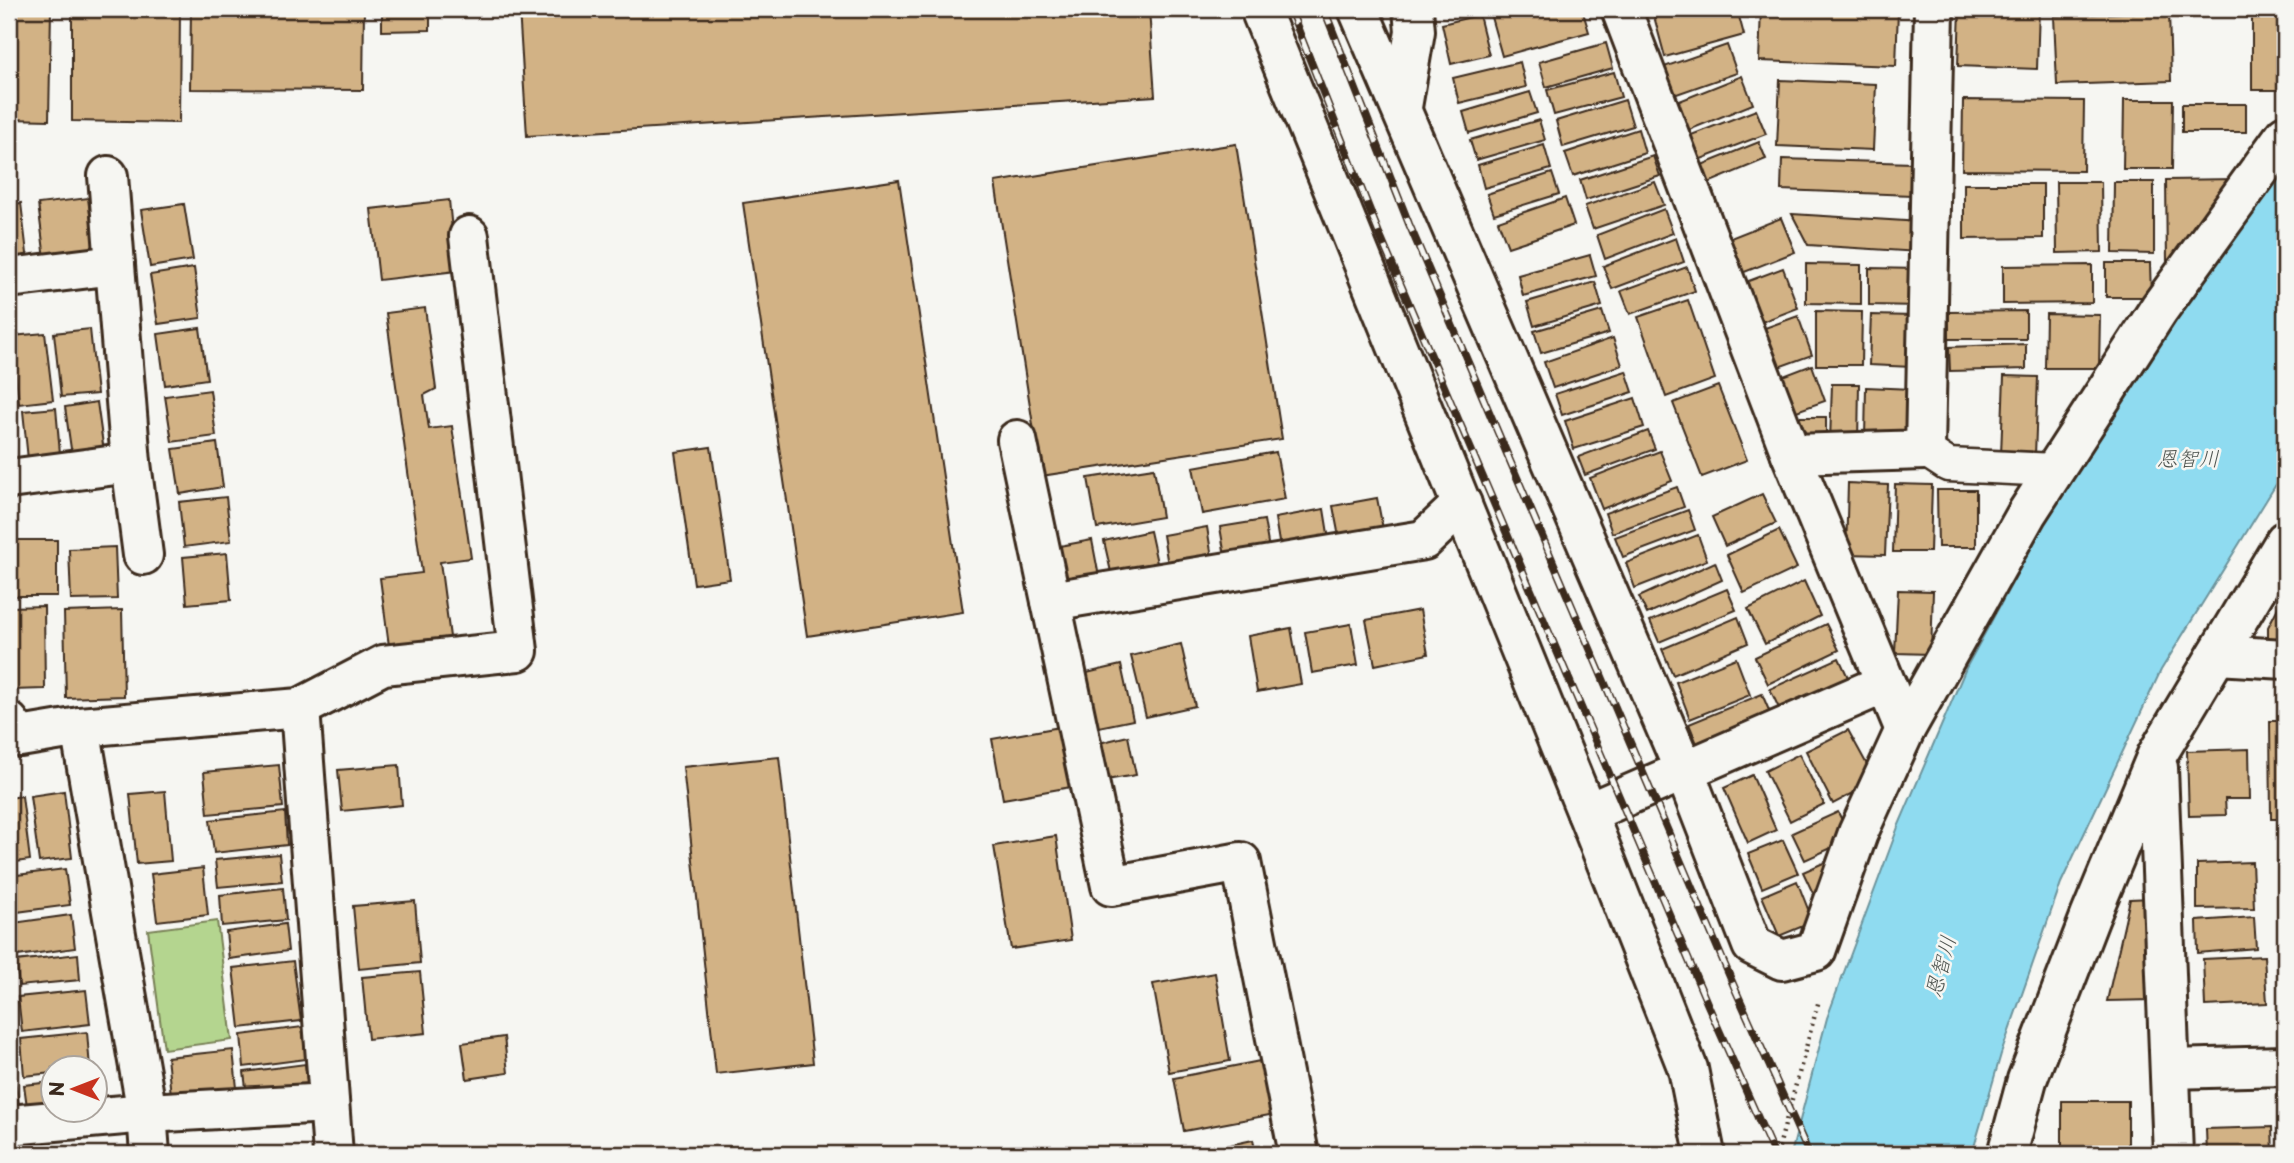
<svg xmlns="http://www.w3.org/2000/svg" width="2294" height="1163" viewBox="0 0 2294 1163" font-family="'Playpen Sans','Klee One',sans-serif">
  <style>
    .green { fill: #b4d58f; stroke: #788056; stroke-width: 2 }
    .water { fill: #8fdbf0; stroke: #6d949c; stroke-width: 2 }
    .building { fill: #d2b285; stroke: #3b2a1e; stroke-width: 2 }
    .lines { fill: none; stroke-linecap: round; stroke-linejoin: round }
    .lane-casing { stroke: #3b2a1e; stroke-width: 37 }
    .street-casing { stroke: #3b2a1e; stroke-width: 44 }
    .path { stroke: #3b2a1e; stroke-width: 4.5; stroke-dasharray: 2 5; stroke-linecap: butt }
    .lane { stroke: #f6f6f2; stroke-width: 32 }
    .street { stroke: #f6f6f2; stroke-width: 38 }
    .rail-casing { stroke: #3b2a1e; stroke-width: 8 }
    .rail { stroke: #f6f6f2; stroke-width: 5; stroke-dasharray: 16; stroke-linecap: butt }
    .labels { text-anchor: middle; dominant-baseline: central; stroke-width: 5; stroke-linejoin: round; paint-order: stroke }
    .water-label { font-size: 21px; font-style: italic; fill: #505652; stroke: #f6f6f2 }
  </style>
  <rect width="100%" height="100%" fill="#f6f6f2"/>
  <filter id="ink" filterUnits="userSpaceOnUse"><feTurbulence type="fractalNoise" baseFrequency=".0143" numOctaves="2"/><feDisplacementMap in="SourceGraphic" scale="14" xChannelSelector="R" yChannelSelector="G"/><feConvolveMatrix kernelMatrix="1 2 1 2 8 2 1 2 1" color-interpolation-filters="sRGB"/></filter>
  <g filter="url(#ink)">
    <polygon class="green" points="217,921 232,1040 164,1049 148,930"/>
    <polygon class="water" points="2285,159 2285,470 2161,670 2061,883 2001,1054 1972,1154 1791,1154 1827,1018 1898,827 1966,668 2062,491 2165,318"/>
    <g class="building">
      <polygon points="9,9 51,9 49,120 9,119"/>
      <polygon points="72,9 180,9 179,123 72,121"/>
      <polygon points="191,9 364,9 363,90 190,89"/>
      <polygon points="382,9 430,9 430,30 382,31"/>
      <polygon points="519,9 1149,9 1155,96 527,136"/>
      <polygon points="1521,9 1582,9 1589,32 1502,56 1491,17"/>
      <polygon points="1652,9 1737,9 1744,35 1665,57"/>
      <polygon points="1761,9 1898,9 1896,66 1759,61"/>
      <polygon points="1960,9 2039,9 2037,69 1958,66"/>
      <polygon points="2169,11 2171,81 2057,85 2054,16"/>
      <rect x="2252" y="12" width="33" height="78"/>
      <polygon points="1479,15 1489,55 1451,64 1442,24"/>
      <polygon points="1606,43 1613,68 1546,87 1539,62"/>
      <polygon points="1727,45 1737,73 1674,95 1664,67"/>
      <polygon points="1520,62 1526,87 1459,103 1453,78"/>
      <polygon points="1614,72 1621,97 1554,115 1547,90"/>
      <polygon points="1742,76 1753,104 1684,132 1672,104"/>
      <polygon points="1780,80 1876,84 1873,150 1777,146"/>
      <polygon points="1530,92 1537,113 1469,133 1463,112"/>
      <polygon points="1625,100 1633,126 1563,147 1556,121"/>
      <polygon points="1963,100 2084,101 2083,171 1962,170"/>
      <polygon points="2124,100 2173,100 2172,169 2123,169"/>
      <rect x="2182" y="104" width="64" height="28"/>
      <polygon points="1756,110 1766,134 1696,161 1686,137"/>
      <polygon points="1539,120 1545,140 1476,160 1470,140"/>
      <polygon points="1638,129 1645,153 1573,176 1565,153"/>
      <polygon points="1759,142 1766,159 1706,184 1699,166"/>
      <polygon points="1236,144 1282,439 1041,476 995,182"/>
      <polygon points="1544,145 1551,169 1484,188 1478,165"/>
      <polygon points="1653,156 1660,176 1586,200 1580,180"/>
      <polygon points="1782,159 1913,163 1912,195 1781,190"/>
      <polygon points="1552,173 1559,194 1494,214 1487,194"/>
      <polygon points="2236,179 2184,263 2167,263 2166,180"/>
      <polygon points="899,180 963,612 807,636 743,203"/>
      <polygon points="1655,182 1664,205 1593,229 1585,206"/>
      <polygon points="2056,182 2101,182 2102,252 2057,253"/>
      <polygon points="2114,182 2154,182 2154,254 2113,253"/>
      <polygon points="1964,184 2043,184 2043,238 1964,239"/>
      <polygon points="88,198 95,253 45,259 38,204"/>
      <polygon points="1565,198 1574,225 1508,247 1498,221"/>
      <polygon points="449,200 456,271 379,280 371,209"/>
      <polygon points="21,203 28,262 9,264 9,205"/>
      <polygon points="184,204 193,260 150,267 141,210"/>
      <polygon points="1664,209 1673,233 1605,259 1597,235"/>
      <polygon points="1792,214 1921,222 1919,252 1808,245"/>
      <polygon points="1781,218 1795,252 1742,273 1728,239"/>
      <polygon points="1676,238 1684,262 1612,289 1603,266"/>
      <polygon points="1590,255 1596,276 1523,296 1518,275"/>
      <polygon points="2106,263 2150,263 2151,297 2106,297"/>
      <polygon points="1806,264 1861,265 1861,304 1806,303"/>
      <polygon points="2092,265 2092,303 2003,304 2003,266"/>
      <polygon points="1687,267 1695,291 1630,314 1621,291"/>
      <polygon points="194,268 201,318 158,324 150,275"/>
      <polygon points="1783,268 1798,308 1759,323 1743,283"/>
      <polygon points="1869,268 1919,269 1919,306 1869,305"/>
      <polygon points="1595,282 1602,306 1534,326 1527,302"/>
      <polygon points="1688,300 1715,379 1666,397 1638,317"/>
      <polygon points="425,308 436,389 424,395 429,429 452,426 471,558 440,562 450,637 389,646 380,578 422,573 386,313"/>
      <polygon points="1602,311 1609,333 1541,353 1534,331"/>
      <polygon points="1816,311 1862,312 1861,365 1816,365"/>
      <polygon points="2026,311 2026,339 1949,339 1949,312"/>
      <polygon points="2046,314 2100,315 2099,368 2045,368"/>
      <polygon points="1871,315 1914,316 1912,367 1869,365"/>
      <polygon points="1798,316 1812,355 1776,368 1762,329"/>
      <polygon points="200,328 207,379 165,385 158,334"/>
      <polygon points="90,329 97,394 61,397 54,333"/>
      <polygon points="45,333 53,400 19,404 12,336"/>
      <polygon points="1613,338 1622,365 1553,388 1544,362"/>
      <polygon points="2026,344 2026,369 1950,371 1949,347"/>
      <polygon points="1812,365 1825,401 1791,413 1778,378"/>
      <polygon points="1626,371 1633,392 1562,415 1555,394"/>
      <polygon points="2004,376 2038,377 2035,455 2001,455"/>
      <polygon points="1832,384 1859,384 1858,442 1830,442"/>
      <polygon points="1718,386 1747,460 1702,477 1673,403"/>
      <polygon points="1866,387 1912,389 1912,439 1865,438"/>
      <polygon points="210,390 216,436 172,442 165,396"/>
      <polygon points="1635,398 1644,427 1574,449 1565,421"/>
      <polygon points="97,402 105,459 73,463 65,407"/>
      <polygon points="56,408 61,465 29,469 23,411"/>
      <polygon points="9,413 11,413 16,469 9,470"/>
      <polygon points="1793,417 1826,417 1826,445 1794,445"/>
      <polygon points="1648,431 1655,449 1585,475 1578,457"/>
      <polygon points="217,443 223,487 180,494 173,449"/>
      <polygon points="711,447 730,579 694,584 675,452"/>
      <polygon points="1660,451 1672,481 1602,509 1590,478"/>
      <polygon points="1276,452 1285,499 1202,514 1193,467"/>
      <polygon points="1154,468 1162,517 1097,528 1088,478"/>
      <polygon points="1848,483 1888,485 1885,555 1846,554"/>
      <polygon points="1895,484 1932,485 1930,552 1893,552"/>
      <polygon points="1677,487 1684,507 1612,533 1605,513"/>
      <polygon points="1937,490 1976,490 1976,547 1938,547"/>
      <polygon points="1762,494 1776,523 1725,546 1712,517"/>
      <polygon points="226,497 231,541 184,547 179,502"/>
      <polygon points="1377,498 1384,534 1340,542 1333,506"/>
      <polygon points="1324,509 1330,546 1281,554 1275,518"/>
      <polygon points="1688,510 1695,530 1623,557 1615,537"/>
      <polygon points="1264,520 1270,555 1226,562 1220,527"/>
      <polygon points="1207,527 1213,564 1169,571 1163,535"/>
      <polygon points="1779,530 1797,568 1744,593 1727,555"/>
      <polygon points="1150,531 1159,572 1113,581 1104,541"/>
      <polygon points="1698,535 1707,560 1635,588 1626,563"/>
      <rect x="9" y="540" width="48" height="56"/>
      <polygon points="1092,540 1100,582 1061,589 1054,547"/>
      <polygon points="115,547 117,599 71,600 69,549"/>
      <polygon points="227,553 231,600 187,604 183,557"/>
      <polygon points="1715,562 1722,580 1647,614 1639,597"/>
      <polygon points="1804,581 1820,616 1765,644 1748,609"/>
      <polygon points="1727,589 1736,610 1659,642 1650,621"/>
      <polygon points="1898,590 1933,591 1931,654 1895,653"/>
      <polygon points="2285,594 2285,644 2268,644 2268,627"/>
      <polygon points="44,606 45,689 11,690 10,607"/>
      <polygon points="122,610 124,696 66,698 64,612"/>
      <polygon points="1420,610 1428,654 1375,665 1366,620"/>
      <polygon points="1738,617 1748,643 1673,675 1662,649"/>
      <polygon points="1351,624 1358,665 1312,673 1305,632"/>
      <polygon points="1826,624 1839,650 1768,684 1755,657"/>
      <polygon points="1291,628 1301,684 1257,692 1248,636"/>
      <polygon points="1181,644 1195,706 1146,717 1131,656"/>
      <polygon points="1736,658 1750,695 1690,719 1676,682"/>
      <polygon points="1839,658 1852,686 1783,717 1770,689"/>
      <polygon points="1121,665 1133,720 1089,729 1078,675"/>
      <polygon points="1762,694 1773,720 1700,751 1689,724"/>
      <polygon points="2270,721 2285,721 2285,819 2271,819"/>
      <polygon points="1060,727 1071,787 1003,799 992,739"/>
      <polygon points="1848,730 1876,781 1833,804 1806,751"/>
      <polygon points="1128,736 1136,775 1106,780 1099,743"/>
      <polygon points="2249,749 2250,799 2225,799 2226,815 2189,816 2187,751"/>
      <polygon points="1799,754 1824,804 1790,821 1765,771"/>
      <polygon points="779,757 813,1063 716,1074 683,767"/>
      <polygon points="279,765 283,807 208,814 204,772"/>
      <polygon points="399,765 402,805 342,811 338,770"/>
      <polygon points="1752,775 1776,830 1748,843 1724,788"/>
      <polygon points="64,791 72,858 39,862 30,796"/>
      <polygon points="165,791 171,861 137,864 130,794"/>
      <polygon points="22,796 30,860 9,863 9,798"/>
      <polygon points="285,812 287,845 214,853 210,820"/>
      <polygon points="1838,812 1851,839 1805,860 1792,833"/>
      <polygon points="1056,836 1071,940 1011,949 994,846"/>
      <polygon points="1783,840 1798,873 1762,888 1748,854"/>
      <polygon points="2278,840 2285,840 2285,895 2281,895"/>
      <polygon points="279,854 282,881 218,887 215,860"/>
      <polygon points="1839,856 1819,906 1803,872"/>
      <polygon points="2252,862 2254,908 2197,909 2197,864"/>
      <polygon points="203,868 208,915 157,921 151,874"/>
      <polygon points="65,869 70,905 9,913 9,876"/>
      <polygon points="1797,881 1813,922 1779,936 1762,896"/>
      <polygon points="283,888 286,920 222,926 220,895"/>
      <polygon points="2151,898 2154,1000 2107,1001 2130,899"/>
      <polygon points="415,901 420,963 359,969 353,906"/>
      <polygon points="71,915 75,948 17,956 13,923"/>
      <polygon points="2254,917 2256,948 2198,953 2197,921"/>
      <polygon points="285,924 288,951 229,959 226,932"/>
      <polygon points="78,954 80,980 19,986 16,961"/>
      <polygon points="2264,956 2267,1003 2205,1006 2203,959"/>
      <polygon points="293,961 301,1021 240,1028 233,968"/>
      <polygon points="420,972 426,1033 368,1039 362,977"/>
      <polygon points="1215,973 1230,1061 1169,1072 1153,984"/>
      <polygon points="86,990 90,1024 22,1032 18,997"/>
      <polygon points="302,1027 306,1059 244,1067 241,1035"/>
      <polygon points="87,1032 90,1068 52,1068 52,1073 24,1076 21,1039"/>
      <polygon points="504,1037 508,1073 467,1079 462,1043"/>
      <polygon points="233,1050 237,1088 171,1095 167,1057"/>
      <polygon points="1265,1060 1275,1114 1184,1131 1174,1078"/>
      <polygon points="305,1064 308,1088 247,1096 244,1072"/>
      <polygon points="9,1066 13,1066 20,1112 9,1114"/>
      <polygon points="52,1082 52,1110 28,1114 24,1085"/>
      <rect x="2062" y="1101" width="66" height="53"/>
      <polygon points="2272,1127 2273,1154 2207,1154 2206,1129"/>
      <polygon points="1253,1140 1256,1154 1187,1154"/>
    </g>
    <g class="lines">
      <g class="lane-casing">
        <polyline id="lane" points="1925,450 1948,465 2055,470"/>
      </g>
      <g class="street-casing">
        <g id="street">
          <polyline points="1358,9 1684,770 1752,945 1782,960 1816,951 1858,833 1905,730 2027,513 2159,309 2285,135"/>
          <polyline points="1621,9 1791,454 1905,730"/>
          <polyline points="1262,14 1587,813 1688,1069 1705,1154"/>
          <polyline points="1402,107 1415,31 1413,9"/>
          <polyline points="108,176 115,265"/>
          <polyline points="9,278 115,265 131,463 9,479"/>
          <polyline points="1017,440 1111,886 1241,862 1299,1154"/>
          <polyline points="1791,454 1925,450 1934,9"/>
          <polyline points="131,463 143,555"/>
          <polyline points="1051,601 1424,540 1462,504"/>
          <polyline points="2217,655 2285,659"/>
          <polyline points="300,708 333,1154"/>
          <polyline points="9,722 20,737 80,727 300,708 383,665 518,651 469,236"/>
          <polyline points="80,727 147,1113 150,1154"/>
          <polyline points="2158,768 2173,1154"/>
          <polyline points="1587,813 1884,684"/>
          <polyline points="2170,1069 2285,1066"/>
          <polyline points="9,1125 147,1113 329,1103"/>
          <polyline points="2007,1154 2027,1080 2090,917 2157,755 2285,541"/>
        </g>
      </g>
      <polyline class="path" points="1777,1154 1819,1000"/>
      <use href="#lane" class="lane"/>
      <use href="#street" class="street"/>
      <g class="rail-casing">
        <g id="rail">
          <polyline points="1290,9 1380,236 1707,1003 1774,1154"/>
          <polyline points="1324,9 1409,224 1736,991 1809,1154"/>
        </g>
      </g>
      <use href="#rail" class="rail"/>
    </g>
  </g>
  <g class="labels">
    <g class="water-label">
      <text x="2188" y="457">恩智川</text>
      <text transform="translate(1939 966) rotate(-75)">恩智川</text>
    </g>
  </g>
  <rect width="2294" height="1163" fill="none" stroke="#f6f6f2" stroke-width="35"/>
  <rect x="18" y="18" width="2259" height="1128" fill="none" stroke="#3b2a1e" stroke-width="2.5" filter="url(#ink)"/>
  <g transform="translate(74 1089) rotate(270)"><circle r="33" fill="#f6f6f2" stroke="#aba49d" stroke-width="2"/>
  <path d="M0-5L12 26L0 18L-12 26Z" fill="#c8321e"/>
  <text y="-10" font-size="19" font-weight="bold" text-anchor="middle" fill="#3b2a1e">N</text>
  </g>
</svg>
